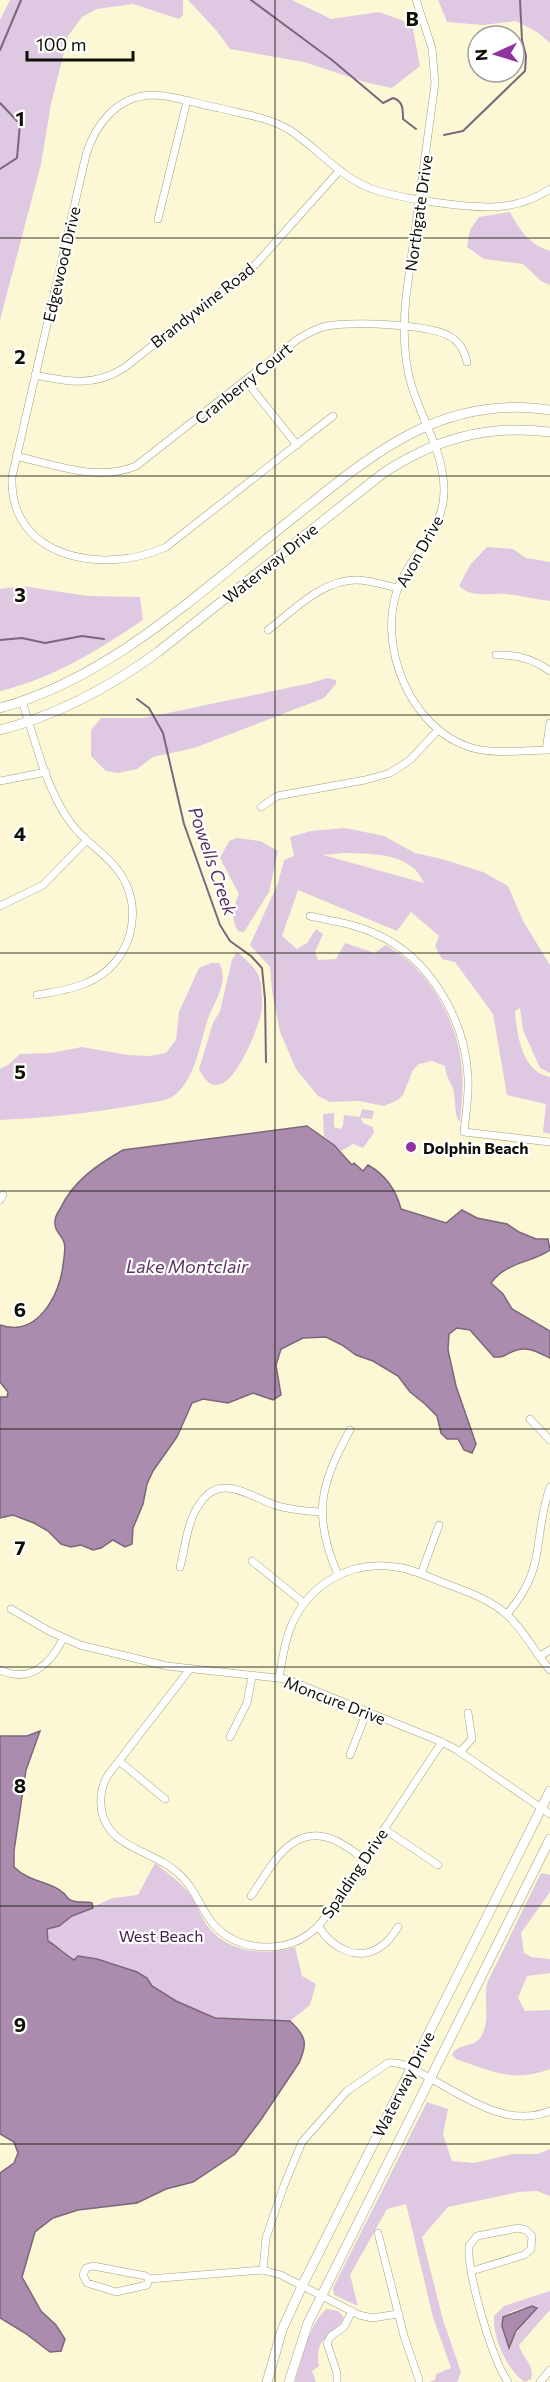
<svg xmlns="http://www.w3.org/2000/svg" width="550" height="2382" viewBox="0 0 550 2382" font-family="Commissioner,sans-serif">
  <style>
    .green { fill: #dfc8e2; fill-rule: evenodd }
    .water { fill: #ab8cae; stroke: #7c667b; stroke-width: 1.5 }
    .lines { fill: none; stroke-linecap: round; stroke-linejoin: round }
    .stream { stroke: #7c667b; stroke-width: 2 }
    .street-casing { stroke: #a3a07f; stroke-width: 8 }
    .secondary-casing { stroke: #a3a07f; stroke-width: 10 }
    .street { stroke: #fff; stroke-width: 7 }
    .secondary { stroke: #fff; stroke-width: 9 }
    .grid { fill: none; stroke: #100f04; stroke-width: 1.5; stroke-opacity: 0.55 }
    .poi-dot { fill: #91339c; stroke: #fff; stroke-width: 2 }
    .labels { text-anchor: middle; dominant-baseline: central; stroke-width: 4.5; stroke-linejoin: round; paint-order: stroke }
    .street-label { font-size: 16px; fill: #100f04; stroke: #fff }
    .poi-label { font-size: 16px; font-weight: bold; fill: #100f04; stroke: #fff; text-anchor: start }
    .park-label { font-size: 16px; fill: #451d4a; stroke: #fff }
    .water-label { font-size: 18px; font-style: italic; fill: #5d3361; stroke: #fff }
    .grid-label { font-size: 20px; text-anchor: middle; font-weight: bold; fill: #100f04; stroke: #fff; stroke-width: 4.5; stroke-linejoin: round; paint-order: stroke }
  </style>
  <rect width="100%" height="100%" fill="#fcf8d5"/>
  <g class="green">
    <polygon points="10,0 183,0 183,15 179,19 133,4 97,9 82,17 68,36 51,104 41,164 0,320 0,20"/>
    <polygon points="188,0 292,0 331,19 379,12 412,24 420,66 392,88 368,83 304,62 230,49 216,30"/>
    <polygon points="438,0 550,0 550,43 537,32 516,21 483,25 447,22"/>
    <path d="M510,212c10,19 19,32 40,39v34l-9,-4 -18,-17 -39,-5 -17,-12 3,-17 9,-13z"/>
    <path d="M487,547l26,2 13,9 24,4v39c-14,-2 -29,-5 -44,-7 -15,-1 -35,4 -47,-8l11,-21z"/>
    <path d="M22,586l66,10 52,1 3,23c-45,30 -89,58 -143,71v-102z"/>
    <polygon points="327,678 336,680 336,684 324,698 194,748 153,757 137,769 118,773 106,771 91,756 91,730 101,718 144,718 311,683"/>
    <path d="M345,828l39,8 31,17 27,6 41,13 25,14 15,35 27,44v108l-10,-5 -17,-38 -3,-22 -5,3c2,24 7,61 35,66v57l-7,-2 3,-28 -39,-9 -14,-81 -38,-52 -13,-3 -7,-13 4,-10 -28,-24 -14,19 -99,-41 -16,46 15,13 10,-6 9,-14 7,5 -8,18 3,8 18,-1 9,-16 30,10 10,-8c41,21 71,72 76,117 3,20 1,40 -1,60 -6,-5 -4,-19 -6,-28 -1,-11 -8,-14 -9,-28l-13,-5 -13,3 -6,6 -10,25 -5,5 -14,6 -25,-5 -29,1 -12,-6 -22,-27 -16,-37 -8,-41 -2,-24 -20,-22 28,-62 6,-23 10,-4 -4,-19 21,-6zM344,853c28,1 67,-1 80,30l-101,-28z"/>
    <path d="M237,838l23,3 18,10 -9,41 -25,40 -6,-1c-8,-13 -5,-24 1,-37l-19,-36 9,-17z"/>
    <path d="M237,952c8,7 18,14 22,25 3,9 4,28 2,37 -5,21 -38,106 -62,55l14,-46 7,-12 12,-51z"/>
    <path d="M211,963h8c11,19 -5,38 -11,56 -8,23 -12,58 -32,75 -10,9 -27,8 -39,11 -46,8 -91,13 -137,15v-51l8,-4 12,-11 31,-1 31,-6 46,8 22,1 16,-3 10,-13 3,-28 20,-44z"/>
    <polygon points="362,1109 374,1111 372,1119 361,1118 363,1123 373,1127 374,1133 363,1148 353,1144 341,1151 324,1136 323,1114 334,1113 334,1127 340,1129 343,1126 344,1115 360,1117"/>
    <path d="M155,1863c11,9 23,17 32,28 8,9 12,22 19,33 19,28 59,33 89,23l7,29 14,8 -6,21 -20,16 -75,-3 -39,-17 -24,-15 -5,-8 -10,-6 -40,-13 -19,-3 -4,4c-9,-6 -15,-14 -25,-18l-2,-13 13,-3 12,-10 41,-18 25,-3z"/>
    <path d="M541,1873l9,2v17l-29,41 3,20 7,4 19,2v14l-23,3 -9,22 7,13 25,-1v59c-38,14 -58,2 -94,-10l-4,-4c5,-12 21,-7 28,-17 12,-16 2,-39 8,-57z"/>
    <polygon points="427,2102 448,2109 443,2134 452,2161 474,2163 512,2154 538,2154 550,2149 550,2196 537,2191 519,2192 448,2207 422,2237 443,2320 461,2372 457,2382 429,2382 435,2380 436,2374 451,2368 433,2317 406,2204 387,2209 350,2275 358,2306 334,2295 333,2288"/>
    <path d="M550,2291v19l-31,35c3,13 16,19 12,34l-6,3c-17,-10 -33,-45 -31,-66l10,-10zM536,2306l1,2c-12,14 -21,21 -27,40 -3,-5 -5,-11 -7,-18 -6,-19 18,-22 33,-24z"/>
    <path d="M327,2309l11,2 6,6c-8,22 -31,16 -25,49l-7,5 4,11h-21c6,-19 15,-62 32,-73z"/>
  </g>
  <g class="water">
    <path d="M307,1126l27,19 18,20 2,-2 9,8 5,-6c18,10 28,25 33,44l45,14 16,-13 15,8 30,6 12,8 17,7h12l2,11c-19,13 -44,12 -59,33l12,11 9,15 38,22v27c-10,-4 -21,-12 -33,-8 -11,3 -11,8 -23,7l-24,-27 -13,-2 -8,6 -1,16 8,36 20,58 -4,9 -8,-3 -6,-11h-11l-6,-6 -4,-17 -12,-12 -15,-12 -12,-16 -25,-15 -17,-6 -14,-10 -16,-8 -23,1 -22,11 -5,16 5,30 -8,5 -20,-7 -25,10 -25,-4 -11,4 -15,34 -24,34 -6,13 -4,20 -10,24 -1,16 -7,3 -12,-7 -12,8 -8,2 -12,-5 -10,2 -10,-3 -13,-13 -14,-8 -21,-8 -13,3v-121h7l1,-5 -8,-10v-57c37,13 60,-30 63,-60 1,-7 3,-17 1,-23 -3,-8 -10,-11 -9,-21 0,-4 3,-9 5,-12 13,-28 37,-44 63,-59z"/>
    <path d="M40,1731l-14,39 -12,81v16c16,16 36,14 48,25 5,3 5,8 11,9 6,2 13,0 19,2l1,5 -21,8 -13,10 -12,3 1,12c10,6 16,13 26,19l4,-4 19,3 40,13 10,6 5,8 24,15 39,17 75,3c16,15 18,22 9,42l-39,58 -25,33 -42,28 -27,7 -29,14 -59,7 -25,8 -18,14 -13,45 19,34 15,14 9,14 -4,12 -11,1 -25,-19 -25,-15v-145l14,-10 4,-10 -4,-11 -14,-8v-398h27z"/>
    <polygon points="532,2306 537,2308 516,2331 509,2348 502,2326 503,2317"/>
  </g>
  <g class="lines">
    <g class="stream">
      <path d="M251,0l81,60 51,43 10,-5c10,3 10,11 10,21l13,10"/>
      <polyline points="0,50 21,0"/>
      <polyline points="0,103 20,124 17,158 0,169"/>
      <polyline points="444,135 463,131 525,71 526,56 522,40 520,0"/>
      <polyline points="0,640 22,638 45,643 82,636 104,639"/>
      <polyline points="137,699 149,708 163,733 184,824 220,925 230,941 251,956 262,968 265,999 266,1062"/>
    </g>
    <g class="street-casing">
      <g id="street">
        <path d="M416,0l16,48 3,35 -29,214c-3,30 -3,62 6,90 11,35 32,66 32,104 0,41 -33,61 -46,97 -21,56 11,139 71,159 25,8 55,3 81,3"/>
        <polyline points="158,219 187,101"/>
        <path d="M35,375c33,7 59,12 89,-7l132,-104 84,-94"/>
        <polyline points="246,381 297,445"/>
        <path d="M333,416l-167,131c-60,28 -157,13 -154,-70l74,-322c9,-30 31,-59 66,-60 21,0 45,9 67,13 23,6 48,9 69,21 27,17 47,43 77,57 26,12 109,24 139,20 17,-2 32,-8 46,-17"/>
        <path d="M16,456c39,9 81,26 120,10l162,-127c9,-5 18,-11 29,-13 26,-4 107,-3 127,13 8,6 11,14 13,23"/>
        <path d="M268,630c26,-20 54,-50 88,-50 14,0 28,5 42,8"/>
        <path d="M496,655c21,-1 38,4 54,16"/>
        <path d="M22,701c13,38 22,81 44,115 14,23 35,33 51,53 30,38 15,96 -31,114 -15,7 -33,9 -49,12"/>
        <polyline points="546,750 550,723"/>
        <polyline points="0,781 46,772"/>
        <polyline points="261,807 277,796 365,780 390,773 410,760 438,730"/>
        <polyline points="0,906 43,885 86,841"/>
        <path d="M310,916c22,5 46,8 66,18 54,24 89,85 92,143 1,18 -2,36 -4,55l86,10"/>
        <polyline points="0,1200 3,1195"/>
        <polyline points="530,1419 550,1440"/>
        <polyline points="252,1561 304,1603"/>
        <path d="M180,1567c5,-19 7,-43 17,-59 21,-38 51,-12 78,-3 15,5 30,6 46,7"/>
        <polyline points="421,1574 439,1525"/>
        <path d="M338,1575c-26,-60 -18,-90 12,-145"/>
        <polyline points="11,1609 49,1631 80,1645 167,1666 286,1679 442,1742 457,1750 550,1814"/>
        <path d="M507,1614c41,-47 25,-75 43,-127"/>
        <polyline points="540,1656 550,1650"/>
        <path d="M190,1669l-82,106c-6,10 -8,20 -7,31 4,43 52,43 78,68 17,15 22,37 36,52 26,27 73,28 100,3 6,-5 10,-12 15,-18l112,-169"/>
        <path d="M0,1670c31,14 50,-6 63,-31"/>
        <path d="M279,1678c3,-16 5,-34 11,-49 17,-44 59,-69 106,-62 15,2 29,8 43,14 23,9 47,16 66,32 19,16 29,39 45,57"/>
        <polyline points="230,1737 247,1703 252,1677"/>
        <polyline points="460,1752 472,1739 468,1713"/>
        <polyline points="350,1755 367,1711"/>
        <polyline points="119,1761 165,1799"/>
        <polyline points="384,1829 438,1865"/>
        <path d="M251,1896c19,-27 39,-73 81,-57 11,4 22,13 32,20"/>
        <path d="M318,1926c14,22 41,38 65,19 6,-4 11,-12 15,-18"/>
        <polyline points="378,2233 404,2336 419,2380"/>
        <path d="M263,2270l3,-32 17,-50 19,-46 45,-51 41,-28c14,-2 26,6 38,13 38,20 80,53 124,35"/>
        <path d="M472,2271l52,-16 7,-6 1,-13 -6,-6 -8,-2 -41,8 -8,10c-2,28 23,113 39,136"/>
        <polyline points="149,2279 147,2285 116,2292 87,2283 83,2275 86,2268 93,2266 146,2276 149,2279 263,2270 281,2275 359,2315 372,2318 398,2314"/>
        <polyline points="337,2382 337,2373 327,2343 331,2336 344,2327 352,2311"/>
        <polyline points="540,2382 550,2370"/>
      </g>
    </g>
    <g class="secondary-casing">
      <g id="secondary">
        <path d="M0,708c112,-31 199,-116 288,-186 80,-64 150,-129 262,-112"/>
        <path d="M0,730c58,-15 110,-43 158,-78l224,-178c52,-35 106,-50 168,-42"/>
        <polyline points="267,2382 282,2330 302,2286 550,1791"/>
        <polyline points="289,2382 308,2323 550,1839"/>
      </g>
    </g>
    <use href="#street" class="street"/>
    <use href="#secondary" class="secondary"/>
  </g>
  <path class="grid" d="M275,0v2382M0,238h550M0,476h550M0,715h550M0,953h550M0,1191h550M0,1429h550M0,1667h550M0,1906h550M0,2144h550"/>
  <circle class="poi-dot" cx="411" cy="1147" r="6"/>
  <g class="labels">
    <g class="street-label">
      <text transform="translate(418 213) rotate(-82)">Northgate Drive</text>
      <text transform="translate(61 264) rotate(-77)">Edgewood Drive</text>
      <text transform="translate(202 305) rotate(-38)">Brandywine Road</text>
      <text transform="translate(243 383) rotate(-39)">Cranberry Court</text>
      <text transform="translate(419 551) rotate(-61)">Avon Drive</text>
      <text transform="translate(270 563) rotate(-39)">Waterway Drive</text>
      <text transform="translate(335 1700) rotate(21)">Moncure Drive</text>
      <text transform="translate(354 1873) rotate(-56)">Spalding Drive</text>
      <text transform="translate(403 2084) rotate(-63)">Waterway Drive</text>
    </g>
    <g class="poi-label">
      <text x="423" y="1147">Dolphin Beach</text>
    </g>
    <g class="park-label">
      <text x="161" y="1935">West Beach</text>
    </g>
    <g class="water-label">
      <text transform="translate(213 861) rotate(71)">Powells Creek</text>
      <text x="187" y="1266">Lake Montclair</text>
    </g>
  </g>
  <g class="grid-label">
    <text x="412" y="26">B</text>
    <text x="20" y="126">1</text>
    <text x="20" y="364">2</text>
    <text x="20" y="602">3</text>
    <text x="20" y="841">4</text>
    <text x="20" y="1079">5</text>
    <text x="20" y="1317">6</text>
    <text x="20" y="1555">7</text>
    <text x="20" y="1793">8</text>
    <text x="20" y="2032">9</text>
  </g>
  <g transform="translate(496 54) rotate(266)"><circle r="28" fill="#ffffff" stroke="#9f9f9b" stroke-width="1.5"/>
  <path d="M0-4.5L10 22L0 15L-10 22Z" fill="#91339c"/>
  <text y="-9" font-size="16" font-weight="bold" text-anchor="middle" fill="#100f04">N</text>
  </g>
  <path d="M27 51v9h106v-9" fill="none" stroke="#100f04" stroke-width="3"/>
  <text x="36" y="51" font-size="18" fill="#100f04" stroke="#ffffff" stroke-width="4.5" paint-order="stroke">100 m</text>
</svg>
